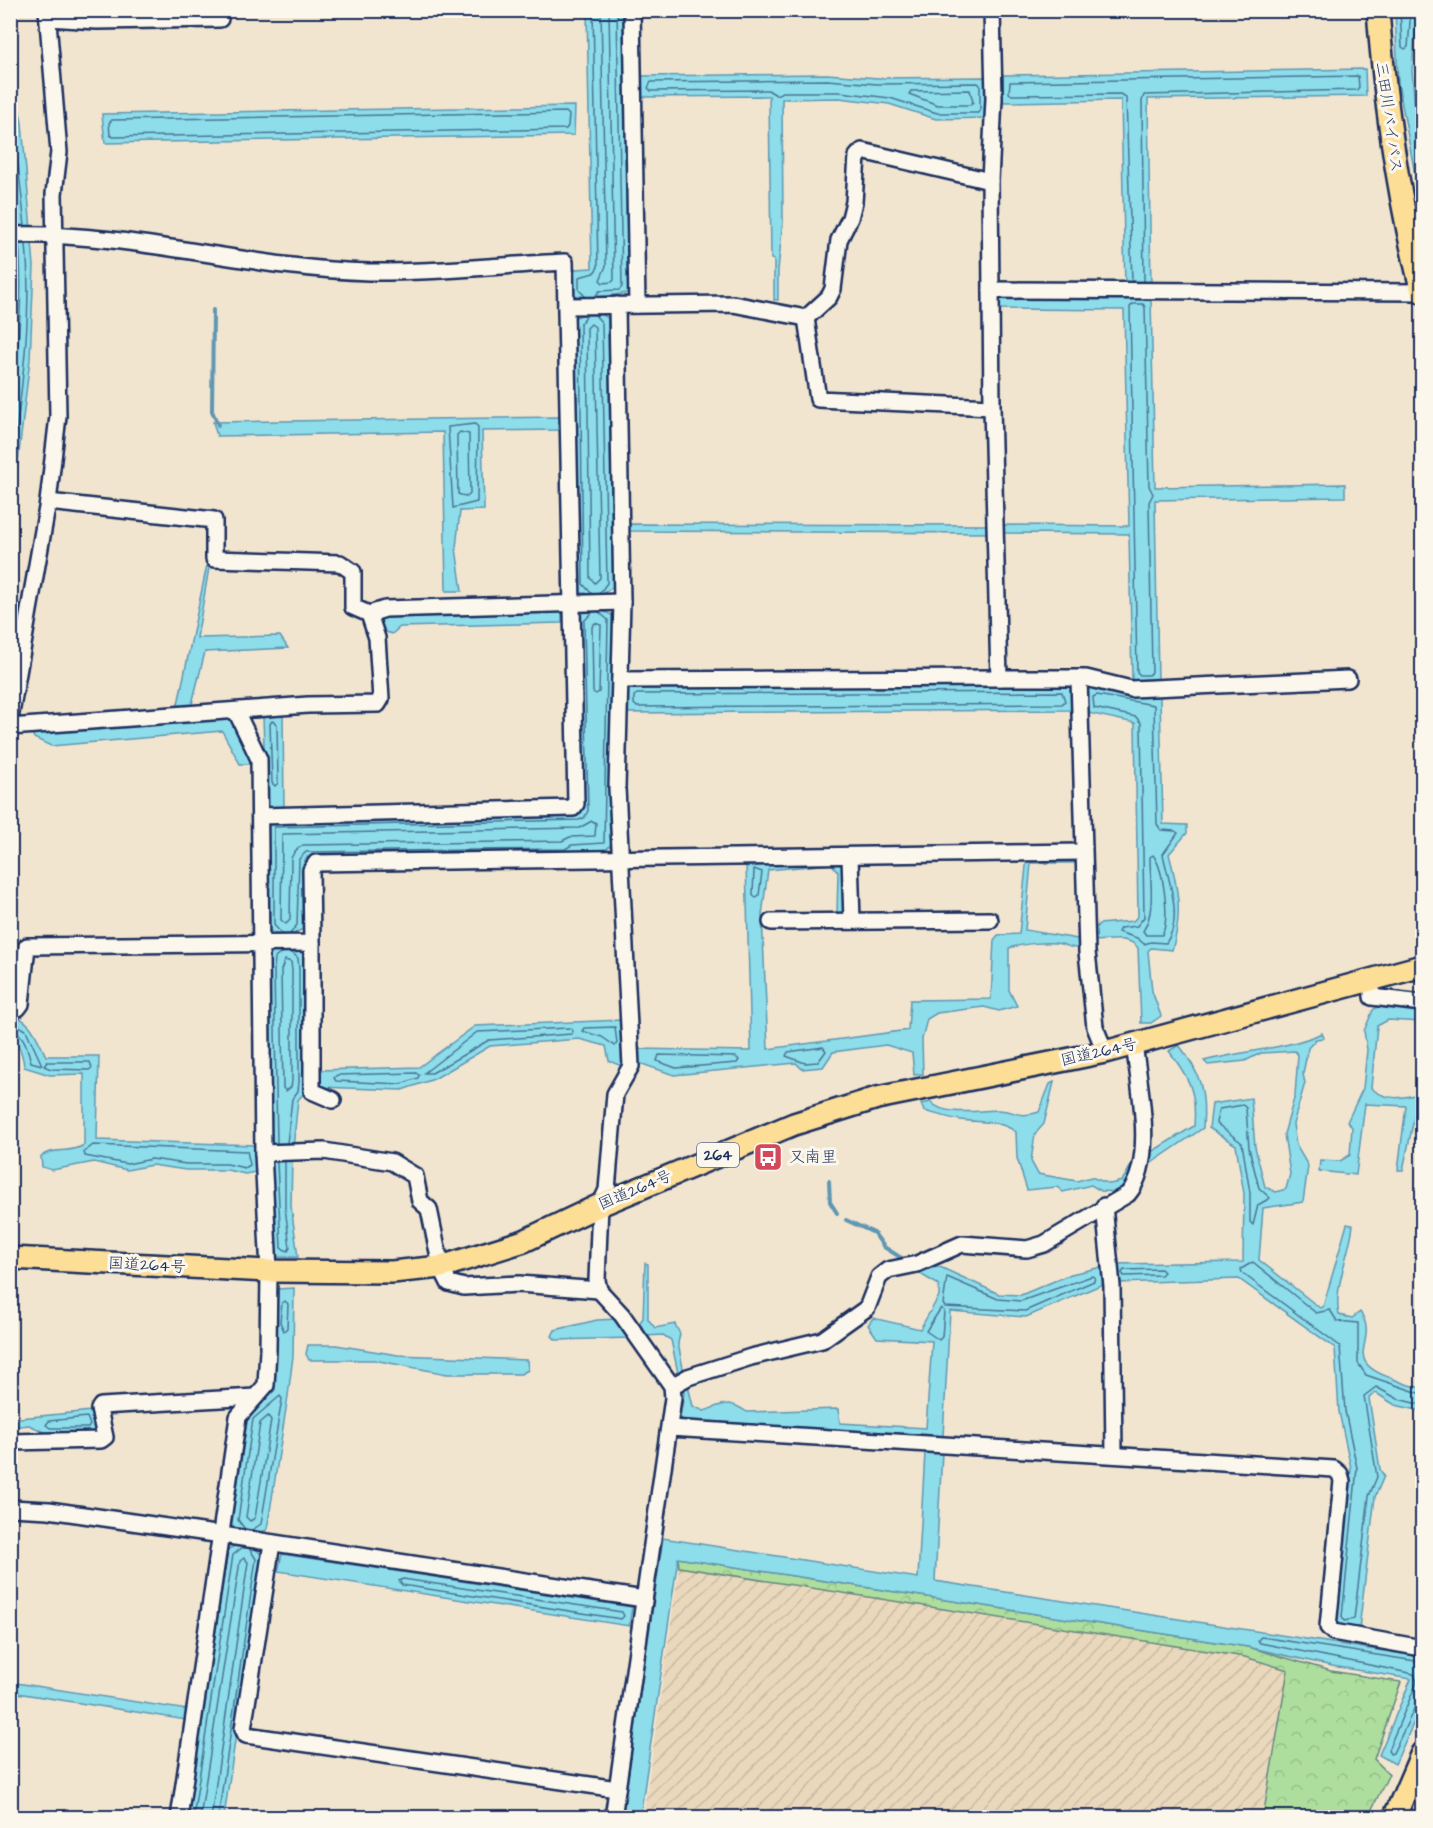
<svg xmlns="http://www.w3.org/2000/svg" width="1433" height="1828" viewBox="0 0 1433 1828" font-family="'Architects Daughter','Klee One',sans-serif">
  <style>
    .industrial { fill: url(#industrial-furrows) }
    .forest { fill: url(#forest-crowns); stroke: #64867e; stroke-width: 1.5 }
    .water { fill: #8dddea; stroke: #5f97b2; stroke-width: 1.5 }
    .lines { fill: none; stroke-linecap: round; stroke-linejoin: round }
    .shore { stroke: #497596; stroke-width: 1.5 }
    .stream { stroke: #5f97b2; stroke-width: 4 }
    .minor-casing { stroke: #1b2f5e; stroke-width: 20 }
    .highway-casing { stroke: #1b2f5e; stroke-width: 26 }
    .minor { stroke: #fbf7ec; stroke-width: 15 }
    .highway { stroke: #fdde96; stroke-width: 21 }
    .labels { text-anchor: middle; dominant-baseline: central; stroke-width: 6; stroke-linejoin: round; paint-order: stroke }
    .shield { fill: #fbf7ec; stroke: #5e6b89; stroke-width: 1.5 }
    .shield-label { font-size: 15px; font-weight: bold; fill: #1b2f5e }
    .street-label { font-size: 16px; fill: #1b2f5e; stroke: #fbf7ec }
    .poi-label { font-size: 16px; fill: #1b2f5e; stroke: #fbf7ec; text-anchor: start }
  </style>
  <defs>
    <pattern id="industrial-furrows" width="10" height="10" patternUnits="userSpaceOnUse" patternTransform="scale(1.5)"><rect width="10" height="10" fill="#ead8bc"/><path d="M-1 1l2-2M0 10L10 0M9 11l2-2" fill="none" stroke="#c8baa4"/></pattern>
    <pattern id="forest-crowns" width="20" height="18" patternUnits="userSpaceOnUse" patternTransform="scale(1.5)"><rect width="20" height="18" fill="#aede9e"/><path d="M2 6a3 3 0 1 1 6 0M12 15a3 3 0 1 1 6 0" fill="none" stroke="#95bf8a"/></pattern>
  </defs>
  <rect width="100%" height="100%" fill="#f1e5d0"/>
  <filter id="ink" filterUnits="userSpaceOnUse"><feTurbulence type="fractalNoise" baseFrequency=".0167" numOctaves="2"/><feDisplacementMap in="SourceGraphic" scale="12" xChannelSelector="R" yChannelSelector="G"/><feConvolveMatrix kernelMatrix="1 2 1 2 8 2 1 2 1" color-interpolation-filters="sRGB"/></filter>
  <g filter="url(#ink)">
    <g class="industrial">
      <polygon points="679,1567 1245,1657 1288,1670 1263,1817 643,1818"/>
      <polygon points="1422,1784 1422,1817 1408,1817"/>
    </g>
    <polygon class="forest" points="678,1558 1248,1647 1331,1671 1401,1682 1374,1759 1389,1774 1368,1817 1263,1817 1288,1670 1245,1657 679,1567"/>
    <g class="water">
      <polygon points="1395,10 1417,11 1412,71 1418,146 1422,147 1422,212 1398,83"/>
      <polygon points="212,11 209,13 99,16 99,12"/>
      <path d="M587,11h36l5,282 -28,4 1,17 7,4 5,269 -8,5v20l9,4c4,76 -9,152 -3,228l-5,6 -34,1 -1,4 -264,2 -2,3 -2,69 -8,4 1,17 8,4 1,16v112l-1,11 -6,7 -6,58 -1,48 7,51h-22l-5,-65 -3,-223 1,-14 8,-5 -1,-16 -8,-4 -2,-103 3,-6 310,-7 3,-3 -4,-194 3,-4 6,-1 -1,-19h-6l-3,-4 -3,-271 7,-3v-17l-8,-4v-20l3,-5 16,-1z"/>
      <polygon points="10,57 22,123 34,266 30,359 11,521"/>
      <polygon points="1365,69 1366,96 1148,99 1151,289 1125,288 1121,100 1003,102 1003,75"/>
      <polygon points="827,74 878,78 986,77 987,118 936,119 889,104 839,98 782,99 783,220 778,270 778,300 774,300 774,260 771,259 769,96 642,97 642,76"/>
      <polygon points="575,106 574,135 105,143 102,114"/>
      <polygon points="997,297 1151,298 1155,487 1345,484 1345,497 1155,500 1158,681 1132,681 1129,534 1002,533 1001,525 1129,526 1124,310 997,309"/>
      <polygon points="561,417 561,430 482,431 484,510 460,511 456,548 462,591 446,591 443,432 217,436 213,422"/>
      <polygon points="627,524 990,525 990,533 627,531"/>
      <polygon points="207,565 209,568 197,638 280,636 288,648 205,652 191,708 177,709"/>
      <polygon points="562,610 562,623 400,627 392,634 382,631 378,620 391,614"/>
      <polygon points="1071,685 1071,710 628,713 628,688"/>
      <path d="M1087,687l44,10 29,-1 3,128 24,1v8l-18,21c9,33 14,62 3,96l-21,-2 -3,3 4,40 9,25 -10,7h-10l-3,-75c-9,-13 -31,-7 -45,-7v-10l6,-7 34,-3 5,-5 -3,-193 -47,-10z"/>
      <polygon points="283,714 284,807 266,808 263,716"/>
      <polygon points="230,718 252,758 252,764 240,764 222,731 51,746 34,738 32,733"/>
      <path d="M1027,857h50l1,6h-47l-6,67 58,10 1,7c-11,2 -13,0 -23,-3 -13,-3 -38,0 -52,4v42l8,16 -18,5 -15,-4 -47,6 -10,6 -5,20 1,35 -9,1 -2,-22 -26,-8 -53,7 -10,15 -21,2 -6,-6 -122,12 -35,-12 -3,-14 115,2 -5,-187 94,-4 4,6 1,47 -4,2 -4,-1 1,-42 -6,-8 -64,6 -6,45 6,134 140,-19 2,-30 81,-1 3,-59 4,-5 21,-1z"/>
      <path d="M1382,1004l40,5v13l-34,-2 -11,6 -6,62c16,14 33,10 51,5v13l-6,3 -13,61h-5l8,-64 -41,-2 -9,71 -37,-4 1,-11 20,1 10,-6 2,-28 -5,-5 16,-34 4,-38 -3,-19 9,-21z"/>
      <path d="M10,1016c21,0 28,25 36,40h53l-2,84 158,5 1,27 -11,2 -18,-4h-41l-34,-5 -25,5 -33,-8 -42,8 -10,-3 -1,-11c13,-9 29,-2 43,-11v-71l-34,1 -26,-8c-1,-23 -14,-28 -14,-51z"/>
      <polygon points="622,1020 625,1062 619,1065 609,1061 606,1046 579,1039 490,1046 434,1079 402,1090 319,1087 319,1070 419,1067 475,1026"/>
      <path d="M1322,1033l2,5 -8,1 -8,9 -5,26 2,9 -12,41 3,21 12,21 -5,36 -40,6 -4,52 61,48 3,-1 24,-83 6,1c-3,28 -20,64 -14,90l13,3 8,-6c21,30 -22,47 31,66 10,4 21,10 31,9v24l-27,-6 -19,-12 -7,5 11,71 4,7 -9,21 -16,132 -21,-3 -2,-4 15,-154 -12,-56 -4,-64 -96,-69 -122,4 -2,-19 128,-2 1,-68 -8,-49 -27,-17 3,-24 39,-6 4,49 10,40 11,5 10,-3 4,-15 -6,-40 11,-39 3,-40 -3,-4 -34,2 -16,8 -37,4 -4,-4c37,-10 84,-12 118,-28z"/>
      <path d="M1179,1045c22,28 27,48 24,83l-56,38 1,-12 46,-28c3,-34 -5,-48 -25,-75z"/>
      <path d="M1054,1082l-10,42 -9,10 -4,27 7,13 39,7 14,-4 19,7 12,-3 10,-17 -6,20 -9,8 -16,-1 -10,-6 -28,7 -6,-5 -30,3 -10,-32 -1,-26c-18,-13 -35,-9 -55,-12 -12,-2 -25,-6 -37,-9l-3,-7 10,-2c13,15 50,8 67,8 19,0 17,9 41,2l11,-28z"/>
      <polygon points="645,1263 648,1264 648,1319 655,1328 675,1324 680,1334 678,1343 684,1373 678,1373 671,1340 663,1335 645,1336 638,1325 643,1318"/>
      <path d="M940,1267l59,27 22,1 50,-21 31,-7 1,17 -77,33 -76,-6 -7,125 -260,-16 -3,-3 4,-23 -2,-11 5,-1 6,24 11,5c20,-7 24,-12 43,1l91,-3 2,14 86,5 6,-87 -55,-3 -9,-13 5,-7 47,11 19,-33v-11l-19,-11 2,-5z"/>
      <polygon points="294,1288 293,1356 288,1396 267,1530 257,1533 255,1548 262,1555 224,1817 187,1818 228,1549 237,1545 240,1531 231,1524 248,1416 275,1390 277,1289"/>
      <polygon points="617,1319 630,1338 556,1340 552,1336 555,1330 597,1320"/>
      <polygon points="308,1345 336,1345 398,1355 527,1360 528,1370 521,1374 447,1374 374,1360 309,1360 306,1354"/>
      <polygon points="91,1411 95,1414 97,1428 93,1434 49,1434 29,1425 11,1427 10,1419"/>
      <polygon points="925,1452 942,1452 935,1581 1422,1657 1422,1704 1395,1764 1379,1755 1411,1679 1332,1666 1248,1647 678,1558 640,1817 622,1817 663,1538 918,1578"/>
      <polygon points="282,1554 632,1607 629,1626 278,1571"/>
      <polygon points="10,1682 188,1710 186,1720 11,1692"/>
    </g>
    <g class="lines">
      <g class="shore">
        <polyline points="601,10 606,266 600,280 603,283 612,282 614,280 609,10"/>
        <polyline points="1400,10 1402,47 1405,49 1408,47 1411,10"/>
        <polygon points="827,80 877,84 978,83 980,85 980,110 978,113 937,113 890,98 840,92 783,92 776,95 768,90 651,91 648,88 651,82"/>
        <polygon points="970,90 973,102 970,105 938,105 909,94 911,91"/>
        <polyline points="10,93 25,226"/>
        <polygon points="566,112 569,115 568,126 566,129 113,137 110,135 109,123 112,120"/>
        <polyline points="10,149 17,226"/>
        <polyline points="1132,282 1126,97 1120,94 1012,95 1009,93 1010,82 1358,76 1359,87 1357,90 1144,95 1142,101 1144,282"/>
        <polyline points="586,297 579,290 579,277 594,273 598,267 593,10"/>
        <polyline points="595,297 599,291 619,290 622,287 617,10"/>
        <polygon points="1133,304 1143,304 1145,307 1149,486 1153,494 1149,502 1152,672 1149,675 1140,675 1137,672 1130,307"/>
        <polyline points="587,315 580,324 583,584 592,594"/>
        <polyline points="595,315 602,323 607,583 599,594"/>
        <polygon points="591,324 595,327 600,578 595,583 590,578 587,328"/>
        <path d="M10,416c7,-56 14,-115 9,-172"/>
        <polygon points="475,424 478,427 477,502 453,508 448,427"/>
        <polygon points="460,432 469,434 470,494 467,497 458,494 457,435"/>
        <path d="M10,484c9,-79 23,-160 16,-240"/>
        <polygon points="595,623 601,625 599,692 596,694 593,692 592,627"/>
        <polygon points="1062,692 1065,701 1062,704 637,707 634,704 634,696 637,694"/>
        <path d="M1097,695l57,10 3,119 4,6 14,1 3,2 -15,21c5,26 21,64 3,89l-15,-1 -7,2 -7,-6 -19,-6 2,-4 17,-2 7,-9 -3,-194 -5,-6 -42,-9 -1,-11z"/>
        <polygon points="272,721 277,724 278,783 275,786 272,783 270,724"/>
        <polygon points="592,821 596,823 595,836 570,837 562,841 303,845 295,851 291,858 290,920 286,924 281,920 282,834 579,828"/>
        <path d="M1153,855c11,14 17,64 9,80h-16l-3,-4c13,-19 7,-51 7,-74z"/>
        <polygon points="754,869 762,872 759,895 756,898 753,895"/>
        <polyline points="282,934 274,925 274,827 579,820 584,818 588,811 584,621 593,612"/>
        <polyline points="290,934 297,925 299,859 306,852 565,849 572,845 604,843 608,620 599,612"/>
        <polygon points="285,960 291,962 292,971 292,1081 291,1087 286,1091 283,1088 281,970"/>
        <path d="M10,1021l16,9 16,35 -11,-3c-3,-11 -6,-30 -21,-32"/>
        <polygon points="615,1027 617,1043 615,1046 602,1037 582,1031 584,1028"/>
        <polygon points="570,1028 573,1031 572,1034 489,1040 432,1073 424,1073 477,1032"/>
        <polygon points="823,1047 826,1051 818,1062 805,1063 786,1056 788,1052"/>
        <polygon points="659,1055 736,1057 739,1060 737,1063 676,1068 657,1061"/>
        <polygon points="47,1062 90,1062 92,1068 89,1070 51,1069 44,1066"/>
        <polygon points="416,1073 419,1075 418,1078 401,1084 336,1081 334,1078 337,1075"/>
        <polygon points="1243,1105 1246,1108 1249,1148 1259,1188 1270,1198 1258,1205 1253,1225 1250,1222 1250,1193 1242,1143 1216,1123 1219,1109"/>
        <polyline points="287,1143 292,1099 298,1091 299,1082 299,970 298,958 291,952"/>
        <polyline points="277,1144 274,969 275,958 282,952"/>
        <polygon points="93,1145 247,1151 250,1165 245,1168 227,1164 186,1164 152,1159 127,1164 85,1156 84,1152"/>
        <polyline points="277,1162 281,1248 288,1251 290,1248 285,1207 285,1161"/>
        <polygon points="1161,1269 1164,1272 1161,1275 1124,1276 1122,1273 1124,1270"/>
        <polygon points="1092,1276 1095,1277 1094,1281 1025,1311 945,1307 943,1304 947,1277 998,1299 1021,1301"/>
        <polygon points="285,1301 288,1304 287,1328 284,1331 280,1322 282,1303"/>
        <polygon points="941,1308 944,1311 942,1337 939,1340 926,1331"/>
        <polyline points="1422,1394 1366,1375 1358,1363 1358,1323 1337,1321 1330,1310 1316,1313 1253,1262 1241,1269 1242,1273 1340,1346 1345,1411 1357,1468 1342,1617 1344,1621 1354,1619 1369,1496 1377,1477 1364,1396 1376,1387 1398,1399 1422,1405"/>
        <polygon points="268,1416 271,1420 255,1518 250,1521 246,1517 260,1423"/>
        <polygon points="87,1417 90,1425 88,1428 50,1428 46,1425 49,1421"/>
        <polyline points="245,1529 238,1520 253,1419 280,1396 282,1399 261,1524 252,1530"/>
        <polygon points="403,1579 622,1612 624,1616 621,1619 402,1585 399,1581"/>
        <polyline points="1422,1662 1261,1637 1258,1640 1260,1643 1414,1674 1417,1682 1388,1750 1390,1754 1393,1753 1415,1707 1422,1704"/>
        <polyline points="193,1818 233,1555 243,1547"/>
        <polyline points="200,1818 240,1561 244,1558 248,1562 211,1818"/>
        <polyline points="218,1818 256,1559 249,1548"/>
      </g>
      <g class="stream">
        <polyline points="213,310 212,411 218,425"/>
        <polyline points="829,1181 830,1202 837,1213"/>
        <polyline points="846,1220 874,1233 884,1247 903,1259"/>
      </g>
      <g class="minor-casing">
        <g id="minor">
          <polyline points="632,10 637,305"/>
          <polyline points="992,10 994,98 990,181 992,407 999,678 1086,678 1131,689 1348,679"/>
          <polyline points="48,18 97,21 220,19 220,10"/>
          <path d="M10,235c120,-4 239,34 359,37 65,1 131,-7 196,-10l11,542 -3,4 -313,8"/>
          <polyline points="991,290 1422,292"/>
          <polyline points="566,306 733,304 806,318 829,297 833,289 839,240 850,218 854,202 857,156 862,151 990,181"/>
          <polyline points="806,318 818,399 992,407"/>
          <polyline points="48,502 214,520 214,559 340,563 353,572 353,607 369,614 385,609 622,602"/>
          <polyline points="1079,678 1087,952 1095,1027 1105,1052"/>
          <polyline points="620,680 999,678"/>
          <polyline points="10,719 48,502 58,416 54,194 59,152 47,10"/>
          <polyline points="10,727 308,705 378,704 381,699 377,638 369,614"/>
          <polyline points="850,856 852,921"/>
          <polyline points="771,922 990,920"/>
          <polyline points="312,943 312,1091 333,1100"/>
          <polyline points="1372,978 1372,997 1422,1003"/>
          <polyline points="10,1008 18,1008 21,1004 27,946 312,943 311,870 316,863 1083,852"/>
          <polyline points="263,1153 324,1151 392,1162 415,1176 420,1201 429,1209 441,1267 449,1283 464,1287 519,1284 599,1290"/>
          <polyline points="1104,1206 1112,1286 1114,1455"/>
          <path d="M672,1386l16,-9 63,-20 71,-17 45,-32 12,-31 9,-7 29,-6 45,-20 65,5 17,-5 84,-50c28,-33 11,-109 6,-150"/>
          <polyline points="670,1428 1334,1469 1340,1474 1342,1481 1328,1627 1333,1632 1422,1648"/>
          <polyline points="10,1442 101,1440 105,1437 99,1409 101,1406 255,1397"/>
          <polyline points="10,1508 49,1510 222,1535 644,1599"/>
          <polyline points="272,1543 243,1729 246,1735 617,1789"/>
          <polyline points="179,1818 238,1417 266,1385 268,1350 269,1271 263,1153 259,759 236,711"/>
          <polyline points="613,1818 673,1398 672,1386 622,1315 599,1290 597,1280 600,1205 607,1190 615,1094 631,1066 617,788 622,602 617,305"/>
        </g>
      </g>
      <g class="highway-casing">
        <g id="highway">
          <path d="M1378,10c7,98 20,187 44,282"/>
          <polyline points="10,1258 269,1271 392,1272 441,1267 524,1241 600,1205 794,1124 877,1098 1105,1052 1422,966"/>
          <polyline points="1394,1818 1422,1753"/>
        </g>
      </g>
      <use href="#minor" class="minor"/>
      <use href="#highway" class="highway"/>
    </g>
  </g>
  <defs>
    <g id="bus-square" transform="scale(1.5)"><rect x="-9" y="-9" width="18" height="18" rx="4" fill="#d1495b" stroke="#fbf7ec"/><path d="M-5-6H5V4H4V6H2V4H-2V6H-4V4H-5ZM-3.5-4V0h7V-4ZM-3.5 1.2v1.5H-2V1.2ZM2 1.2v1.5H3.5V1.2Z" fill="#fff"/></g>
  </defs>
  <g fill-rule="evenodd">
    <use href="#bus-square" x="768" y="1157"/>
  </g>
  <g class="labels">
    <rect class="shield" x="697" y="1143" width="42" height="24" rx="4.5"/>
    <g class="shield-label">
      <text x="718" y="1155">264</text>
    </g>
    <g class="street-label">
      <text transform="translate(1389 117) rotate(82)">三田川バイパス</text>
      <text transform="translate(1099 1052) rotate(-13)">国道264号</text>
      <text transform="translate(635 1190) rotate(-23)">国道264号</text>
      <text transform="translate(147 1265) rotate(3)">国道264号</text>
    </g>
    <g class="poi-label">
      <text x="789" y="1157">又南里</text>
    </g>
  </g>
  <rect width="1433" height="1828" fill="none" stroke="#fbf7ec" stroke-width="36"/>
  <rect x="18" y="18" width="1397" height="1792" fill="none" stroke="#1b2f5e" stroke-width="2" filter="url(#ink)"/>
</svg>
